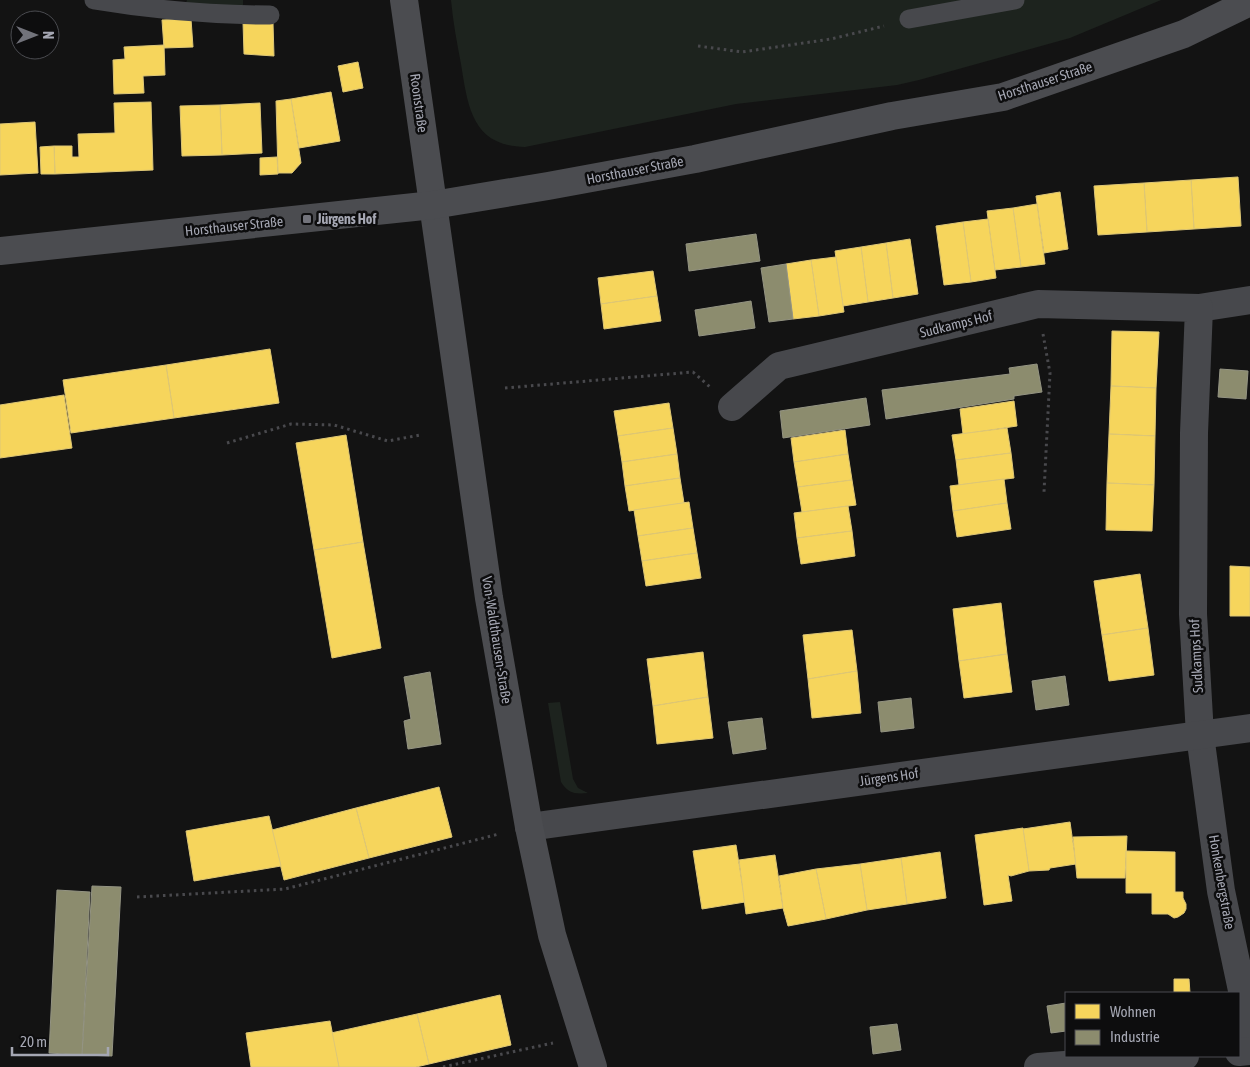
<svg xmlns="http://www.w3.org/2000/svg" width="1250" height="1067" font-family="'Asap Condensed',sans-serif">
<rect width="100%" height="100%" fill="#131313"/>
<g fill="#1d231e">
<polygon points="187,0 243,0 243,5 217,6 186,3"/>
<path d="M451 0H1161L1070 38 919 80 897 85 736 104 525 147C472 146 468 107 461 64 457 43 453 22 451 0Z"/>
<path d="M560 702 573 779 578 788 588 793C575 794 569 794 561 782L548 703Z"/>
</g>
<g fill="#f6d55c" stroke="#dec776">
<polygon points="191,19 193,47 164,48 162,20"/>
<polygon points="243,22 273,23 274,56 244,54"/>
<polygon points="164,45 165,75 143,76 144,93 114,94 113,60 125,59 124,47"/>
<polygon points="358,62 363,88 343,92 338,66"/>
<polygon points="331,92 340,141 299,148 291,99"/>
<polygon points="291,99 301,163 292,173 278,173 276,101"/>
<polygon points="151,102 153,170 55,174 54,146 72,146 72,157 79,157 78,134 115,133 114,103"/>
<polygon points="260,103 262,153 222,155 220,105"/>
<polygon points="220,105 222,155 182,156 180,106"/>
<polygon points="35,122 38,173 0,175 0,124"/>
<polygon points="54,146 55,174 41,174 40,147"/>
<polygon points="277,157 278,174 260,175 260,158"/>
<polygon points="1238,177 1241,226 1194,229 1191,180"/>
<polygon points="1191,180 1194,229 1147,232 1144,183"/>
<polygon points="1144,183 1147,232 1098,235 1094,186"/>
<polygon points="1060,192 1068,249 1044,253 1036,196"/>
<polygon points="1037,204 1045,264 1021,267 1013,208"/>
<polygon points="1013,208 1021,267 995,270 987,211"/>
<polygon points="988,219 996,278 971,282 963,222"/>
<polygon points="963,222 971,282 944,285 936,226"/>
<polygon points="910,239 918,294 893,298 886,243"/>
<polygon points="886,243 893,298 868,302 861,247"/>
<polygon points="861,247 868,302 843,306 835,251"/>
<polygon points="836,257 844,312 819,316 811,260"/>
<polygon points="811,260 819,316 793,319 786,264"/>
<polygon points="653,271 657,296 601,304 598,278"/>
<polygon points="657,296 661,321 604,329 601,304"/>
<polygon points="1112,331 1159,332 1156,388 1111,386"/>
<polygon points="270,349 279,403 174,418 166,365"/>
<polygon points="166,365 174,418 71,433 63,380"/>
<polygon points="1111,386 1156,388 1155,436 1109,434"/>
<polygon points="64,395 72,448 0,458 0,405"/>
<polygon points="1014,401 1017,426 963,434 960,409"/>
<polygon points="669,403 673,428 618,436 614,411"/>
<polygon points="673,428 677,454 622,462 618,436"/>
<polygon points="1007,428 1011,453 956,460 952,435"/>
<polygon points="845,430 848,454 794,462 791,438"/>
<polygon points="1109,434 1155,436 1154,485 1107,483"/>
<polygon points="346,435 363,542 314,550 296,443"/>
<polygon points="1011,453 1014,478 959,485 956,460"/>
<polygon points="677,454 680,478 625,486 622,462"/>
<polygon points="848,454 852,480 798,487 794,462"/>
<polygon points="680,478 684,503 629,511 625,486"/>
<polygon points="1004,479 1007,503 953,511 950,486"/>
<polygon points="852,480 856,505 802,512 798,487"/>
<polygon points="1107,483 1154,485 1152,531 1106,530"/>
<polygon points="689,502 693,528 638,536 634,510"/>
<polygon points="1007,503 1011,529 957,537 953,511"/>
<polygon points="848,506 852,531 797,538 794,513"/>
<polygon points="693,528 697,553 642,561 638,536"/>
<polygon points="852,531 855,556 801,564 797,538"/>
<polygon points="363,542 381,648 332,658 314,550"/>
<polygon points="697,553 701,578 646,586 642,561"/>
<polygon points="1230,566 1250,567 1250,616 1230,616"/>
<polygon points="1140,574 1148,628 1102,635 1094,581"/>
<polygon points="1001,603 1007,654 959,661 953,609"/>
<polygon points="1148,628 1154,675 1109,681 1102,635"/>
<polygon points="852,630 857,671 808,679 803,635"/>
<polygon points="703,652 708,697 653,706 647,659"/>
<polygon points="1007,654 1012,692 964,698 959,661"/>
<polygon points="857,671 861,713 812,718 808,679"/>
<polygon points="708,697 713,738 657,744 653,706"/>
<polygon points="439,787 452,837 369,858 356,808"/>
<polygon points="356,808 369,858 284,880 272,830"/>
<polygon points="269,816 281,866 194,881 186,831"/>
<polygon points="1070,822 1076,864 1050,868 1049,870 1029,871 1023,829"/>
<polygon points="1023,828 1029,871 1011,876 1008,875 1012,901 984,905 975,835"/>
<polygon points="1127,836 1125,878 1077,878 1073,837"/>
<polygon points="736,845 745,902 702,909 693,851"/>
<polygon points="1126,851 1175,852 1175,892 1183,892 1183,898 1186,904 1186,909 1184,913 1178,917 1174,918 1168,914 1152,914 1152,893 1126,893"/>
<polygon points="940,852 946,898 907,904 901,858"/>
<polygon points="775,855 783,908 746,914 739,860"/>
<polygon points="901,858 907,904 867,910 860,864"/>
<polygon points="860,864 867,910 826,919 816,869"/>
<polygon points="816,869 826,919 788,926 783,908 779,876"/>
<polygon points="1174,979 1189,979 1190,993 1174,993"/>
<polygon points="500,995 511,1045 429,1064 417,1014"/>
<polygon points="417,1014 429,1064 416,1067 339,1067 331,1033"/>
<polygon points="330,1021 339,1067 251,1067 246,1033"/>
</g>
<g fill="#8c8c6e" stroke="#949483">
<polygon points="756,234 760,261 689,271 686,244"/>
<polygon points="786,264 793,319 769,322 761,268"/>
<polygon points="751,301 755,328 699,336 695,310"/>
<polygon points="1037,364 1042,392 1014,396 1014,399 886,419 882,390 1010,374 1009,368"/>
<polygon points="1220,369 1248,371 1246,399 1218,397"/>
<polygon points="866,398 870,425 783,438 780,411"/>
<polygon points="430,672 441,744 408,749 404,721 411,719 404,677"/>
<polygon points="1065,676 1069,705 1036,710 1032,681"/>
<polygon points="911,698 914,728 881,732 878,702"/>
<polygon points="762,718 766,749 733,754 728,722"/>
<polygon points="92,886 121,887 112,1056 82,1055"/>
<polygon points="57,890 90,892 82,1055 49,1053"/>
<polygon points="1066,1003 1066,1031 1051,1033 1047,1006"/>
<polygon points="897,1024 901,1050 873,1054 870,1027"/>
</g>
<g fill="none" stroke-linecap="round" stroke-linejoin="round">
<g stroke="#49494d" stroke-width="3" stroke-dasharray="2.5 4" stroke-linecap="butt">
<polyline points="698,46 742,52 831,39 884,26"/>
<polyline points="1043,334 1050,373 1044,492"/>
<polyline points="505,388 693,372 710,387"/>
<polyline points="227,443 291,424 334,425 388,441 420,435"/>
<polyline points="137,897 285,889 499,834"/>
<polyline points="443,1067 553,1043"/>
</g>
<g stroke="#47484c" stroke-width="19">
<path d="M94 0C153 10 211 15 270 15"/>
<polyline points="909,19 1015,0"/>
</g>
<g stroke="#47484c" stroke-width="28">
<polyline points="1199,308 1250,300"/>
<polyline points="732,407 779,366 1038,304 1199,308 1194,433 1193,614 1200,735 1221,891 1250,1028"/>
<polyline points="529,827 1250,728"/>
<polyline points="1239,1052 1250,1051"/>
<polyline points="1038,1067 1185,1056"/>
</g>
<g stroke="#4b4c50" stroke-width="28">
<polyline points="404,0 489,598 529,827 552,935 593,1067"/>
<polyline points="0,251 433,205 548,186 695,159 892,116 1003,97 1184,34 1250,2"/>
</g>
</g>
<rect fill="#72737b" stroke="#0d0d0e" stroke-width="2" x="302" y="214" width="10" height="10" rx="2.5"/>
<g text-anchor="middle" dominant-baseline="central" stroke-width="5" stroke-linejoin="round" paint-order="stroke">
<g font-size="14" fill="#a5a7b3" stroke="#0d0d0e">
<text transform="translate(1045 81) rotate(-18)">Horsthauser Straße</text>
<text transform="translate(419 103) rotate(82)">Roonstraße</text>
<text transform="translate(635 170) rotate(-11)">Horsthauser Straße</text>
<text transform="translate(234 226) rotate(-6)">Horsthauser Straße</text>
<text transform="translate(956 324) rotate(-14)">Sudkamps Hof</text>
<text transform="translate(497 640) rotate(81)">Von-Waldthausen-Straße</text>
<text transform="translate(1196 656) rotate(-93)">Sudkamps Hof</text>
<text transform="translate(889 777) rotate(-8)">Jürgens Hof</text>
<text transform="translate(1222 882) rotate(80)">Honkenbergstraße</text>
</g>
<g font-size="14" font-weight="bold" fill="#a5a7b3" stroke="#0d0d0e" text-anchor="start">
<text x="317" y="219">Jürgens Hof</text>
</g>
</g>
<rect x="1065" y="992" width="175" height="65" fill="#0d0d0e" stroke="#4a4b50"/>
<rect x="1075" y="1004" width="25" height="15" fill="#f6d55c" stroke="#4a4b50"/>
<text x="1110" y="1017" font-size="15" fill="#a5a7b3">Wohnen</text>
<rect x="1075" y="1030" width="25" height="15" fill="#8c8c6e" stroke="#4a4b50"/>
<text x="1110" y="1042" font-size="15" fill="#a5a7b3">Industrie</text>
<g transform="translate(35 35) rotate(90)"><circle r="24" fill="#0d0d0e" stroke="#4a4b50"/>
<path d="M0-4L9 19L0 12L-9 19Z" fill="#72737b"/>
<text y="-8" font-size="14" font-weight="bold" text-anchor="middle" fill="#a5a7b3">N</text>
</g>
<path d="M12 1047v8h96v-8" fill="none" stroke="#a5a7b3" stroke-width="2.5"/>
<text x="20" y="1047" font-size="15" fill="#a5a7b3" stroke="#0d0d0e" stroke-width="4" paint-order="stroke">20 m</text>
</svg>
